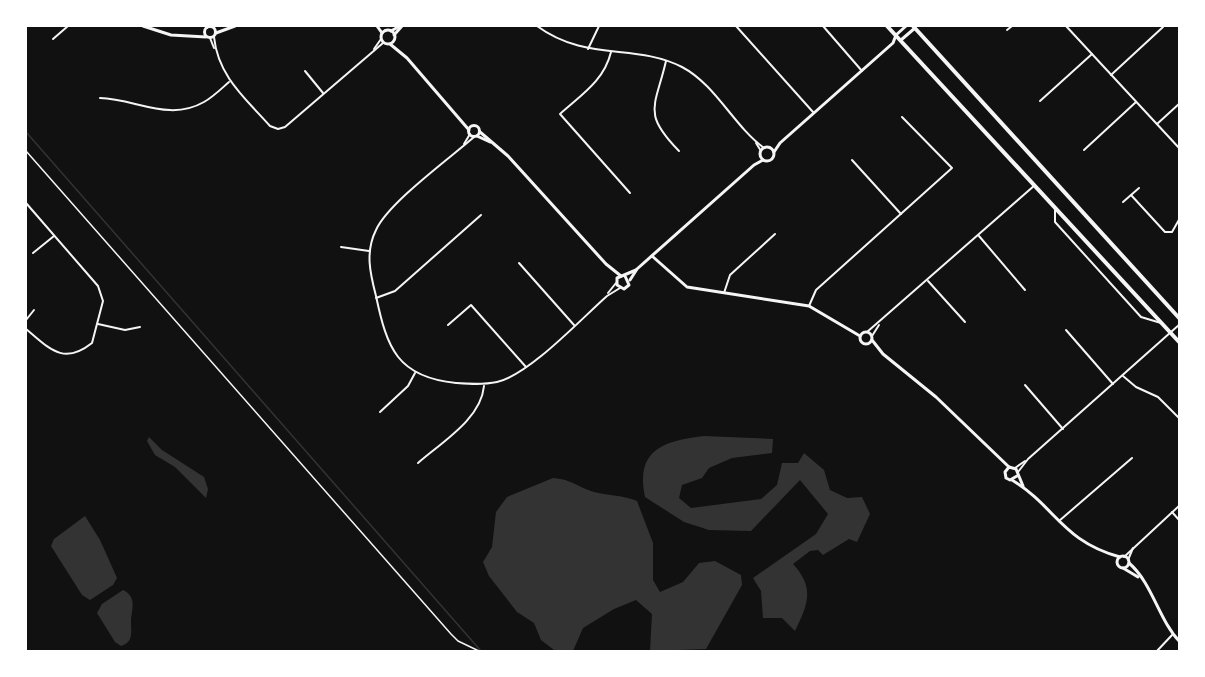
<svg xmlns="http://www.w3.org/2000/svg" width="1205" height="677" font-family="Manrope,sans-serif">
<rect width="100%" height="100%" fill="#111"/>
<g fill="#333">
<path d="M704 436 773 439 772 453 732 458 709 468 702 478 682 485 679 498 691 508 761 499 777 485 782 463H798L804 453 824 470 830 490 847 498 862 497 870 514 857 542 849 539 823 555 818 550 810 551 793 564C815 588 808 604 795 631L782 618H763L761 591 753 578 816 534 828 514 800 480 751 531 709 530 684 522 645 497C635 449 664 441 704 436Z"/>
<polygon points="149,437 162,450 204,477 208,489 206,498 175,467 155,455 147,441"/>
<path d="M553 478C574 480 577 487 594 492 609 496 623 495 637 501L653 543V580L660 592 683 582 699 563 715 561 741 575 742 585 706 649 650 651 652 614 636 600 614 609 583 628 573 651 554 650 541 640 534 623 517 612 489 576 483 562 492 547 496 512 507 497Z"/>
<polygon points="85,516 100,540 117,578 113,585 90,600 82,595 51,546 54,539"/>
<path d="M123 590C137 597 132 608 131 621 131 632 134 642 121 646L115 642 97 613 102 604Z"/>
</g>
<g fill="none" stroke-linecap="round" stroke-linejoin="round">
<polyline stroke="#333" stroke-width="1.5" points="26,132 481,651"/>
<polyline stroke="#f5f5f5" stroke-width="1.5" points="26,151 451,634 458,641 481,652"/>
<g stroke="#f5f5f5" stroke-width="2">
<polyline points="207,26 207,28"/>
<polyline points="210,26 211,27"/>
<path d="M537 26C586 62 635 43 682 67 716 85 733 125 764 148"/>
<polyline points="736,26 813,112"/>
<polyline points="823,26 862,71"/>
<polyline points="1066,26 1180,149"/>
<polyline points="1007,30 1012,26"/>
<path d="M214 37C218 76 245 98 270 126L278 129 285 127 383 43"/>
<polyline points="210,38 214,48"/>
<polyline points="53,39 68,26"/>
<polyline points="374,49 381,39"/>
<polyline points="588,49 599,26"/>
<path d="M611 52C604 81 581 95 560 114L630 193"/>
<path d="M666 61C655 108 642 113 679 151"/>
<polyline points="305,71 323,93"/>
<polyline points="1111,75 1163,27"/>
<path d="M100 98C136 99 169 122 204 102 213 97 221 89 229 82"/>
<polyline points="1040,101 1092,54"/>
<polyline points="1157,124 1180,103"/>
<path d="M474 137C450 158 388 203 376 230 365 252 370 273 376 296 387 348 397 377 456 383 470 384 483 385 497 382 529 375 581 319 607 296L620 288"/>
<polyline points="756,143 761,151"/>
<polyline points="464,144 470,134"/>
<polyline points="1084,150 1136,102"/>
<polyline points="852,160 901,214"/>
<polyline points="1131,195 1165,232 1172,232 1180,218"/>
<polyline points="1123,202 1139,188"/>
<path d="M26 203 98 286 103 301 92 343C63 366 49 348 26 329"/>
<polyline points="1055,209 1055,222 1141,317 1161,323"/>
<polyline points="979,236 1025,290"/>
<polyline points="341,247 369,251"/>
<polyline points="33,253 54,236"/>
<polyline points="519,263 574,325"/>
<polyline points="928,281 965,322"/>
<polyline points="608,293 616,283"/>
<polyline points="724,293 730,275 775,234"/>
<polyline points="376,298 395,291 481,215"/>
<polyline points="809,306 816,290 952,168 902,117"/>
<polyline points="26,320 34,310"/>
<polyline points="98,324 125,330 140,327"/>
<polyline points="448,325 471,305 526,367"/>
<polyline points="1066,330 1113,384"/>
<polyline points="867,332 1035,185"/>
<polyline points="872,336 879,325"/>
<polyline points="1123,376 1136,387 1158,397 1180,419"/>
<polyline points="1025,385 1063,429"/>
<polyline points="380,412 408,386 415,373"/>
<path d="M418 463C442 442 481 419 484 386"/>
<polyline points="1015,468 1025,461"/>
<polyline points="1018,472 1028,459 1180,324"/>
<polyline points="1172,512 1180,521"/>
<polyline points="1059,521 1132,458"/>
<polyline points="1124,557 1180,505"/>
<polyline points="1128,560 1133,548"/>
<polyline points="1156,652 1173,634"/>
</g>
<g stroke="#f5f5f5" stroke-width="3">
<polyline points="143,26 171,35 206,37"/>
<polyline points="377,26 382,33"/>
<circle cx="210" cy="32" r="5.5"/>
<circle cx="388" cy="37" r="7"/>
<polyline points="391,31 400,26"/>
<polyline points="216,33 235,26"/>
<polyline points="394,35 402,26"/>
<polyline points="901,40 915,28"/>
<polyline points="390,44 407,58 469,130"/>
<circle cx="474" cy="131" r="5.5"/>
<polyline points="480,132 508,156 606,264 621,276"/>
<polyline points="477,136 490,142"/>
<circle cx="767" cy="154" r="7"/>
<polyline points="774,152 780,143 893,43 896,35 906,26"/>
<polyline points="652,256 687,287 809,306 860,336"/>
<polyline points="625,276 629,285 624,289 617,285 617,278 636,270"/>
<polyline points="630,280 637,269 754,165 763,160"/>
<circle cx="866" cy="338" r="6"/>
<polyline points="872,340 883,354 936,397 1009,467"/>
<polyline points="1017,476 1010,480 1006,478 1005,472 1009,467 1016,469 1023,486"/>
<path d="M1012 480C1056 507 1062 541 1120 557"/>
<circle cx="1123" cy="562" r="6"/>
<path d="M1129 563C1153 584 1158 619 1180 642"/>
<polyline points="1123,568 1138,577"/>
</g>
<g stroke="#f5f5f5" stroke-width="4">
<polyline points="887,26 1180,343"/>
<polyline points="913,26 1180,319"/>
</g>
</g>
<rect width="1205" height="677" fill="none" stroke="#ffffff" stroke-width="54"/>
</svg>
